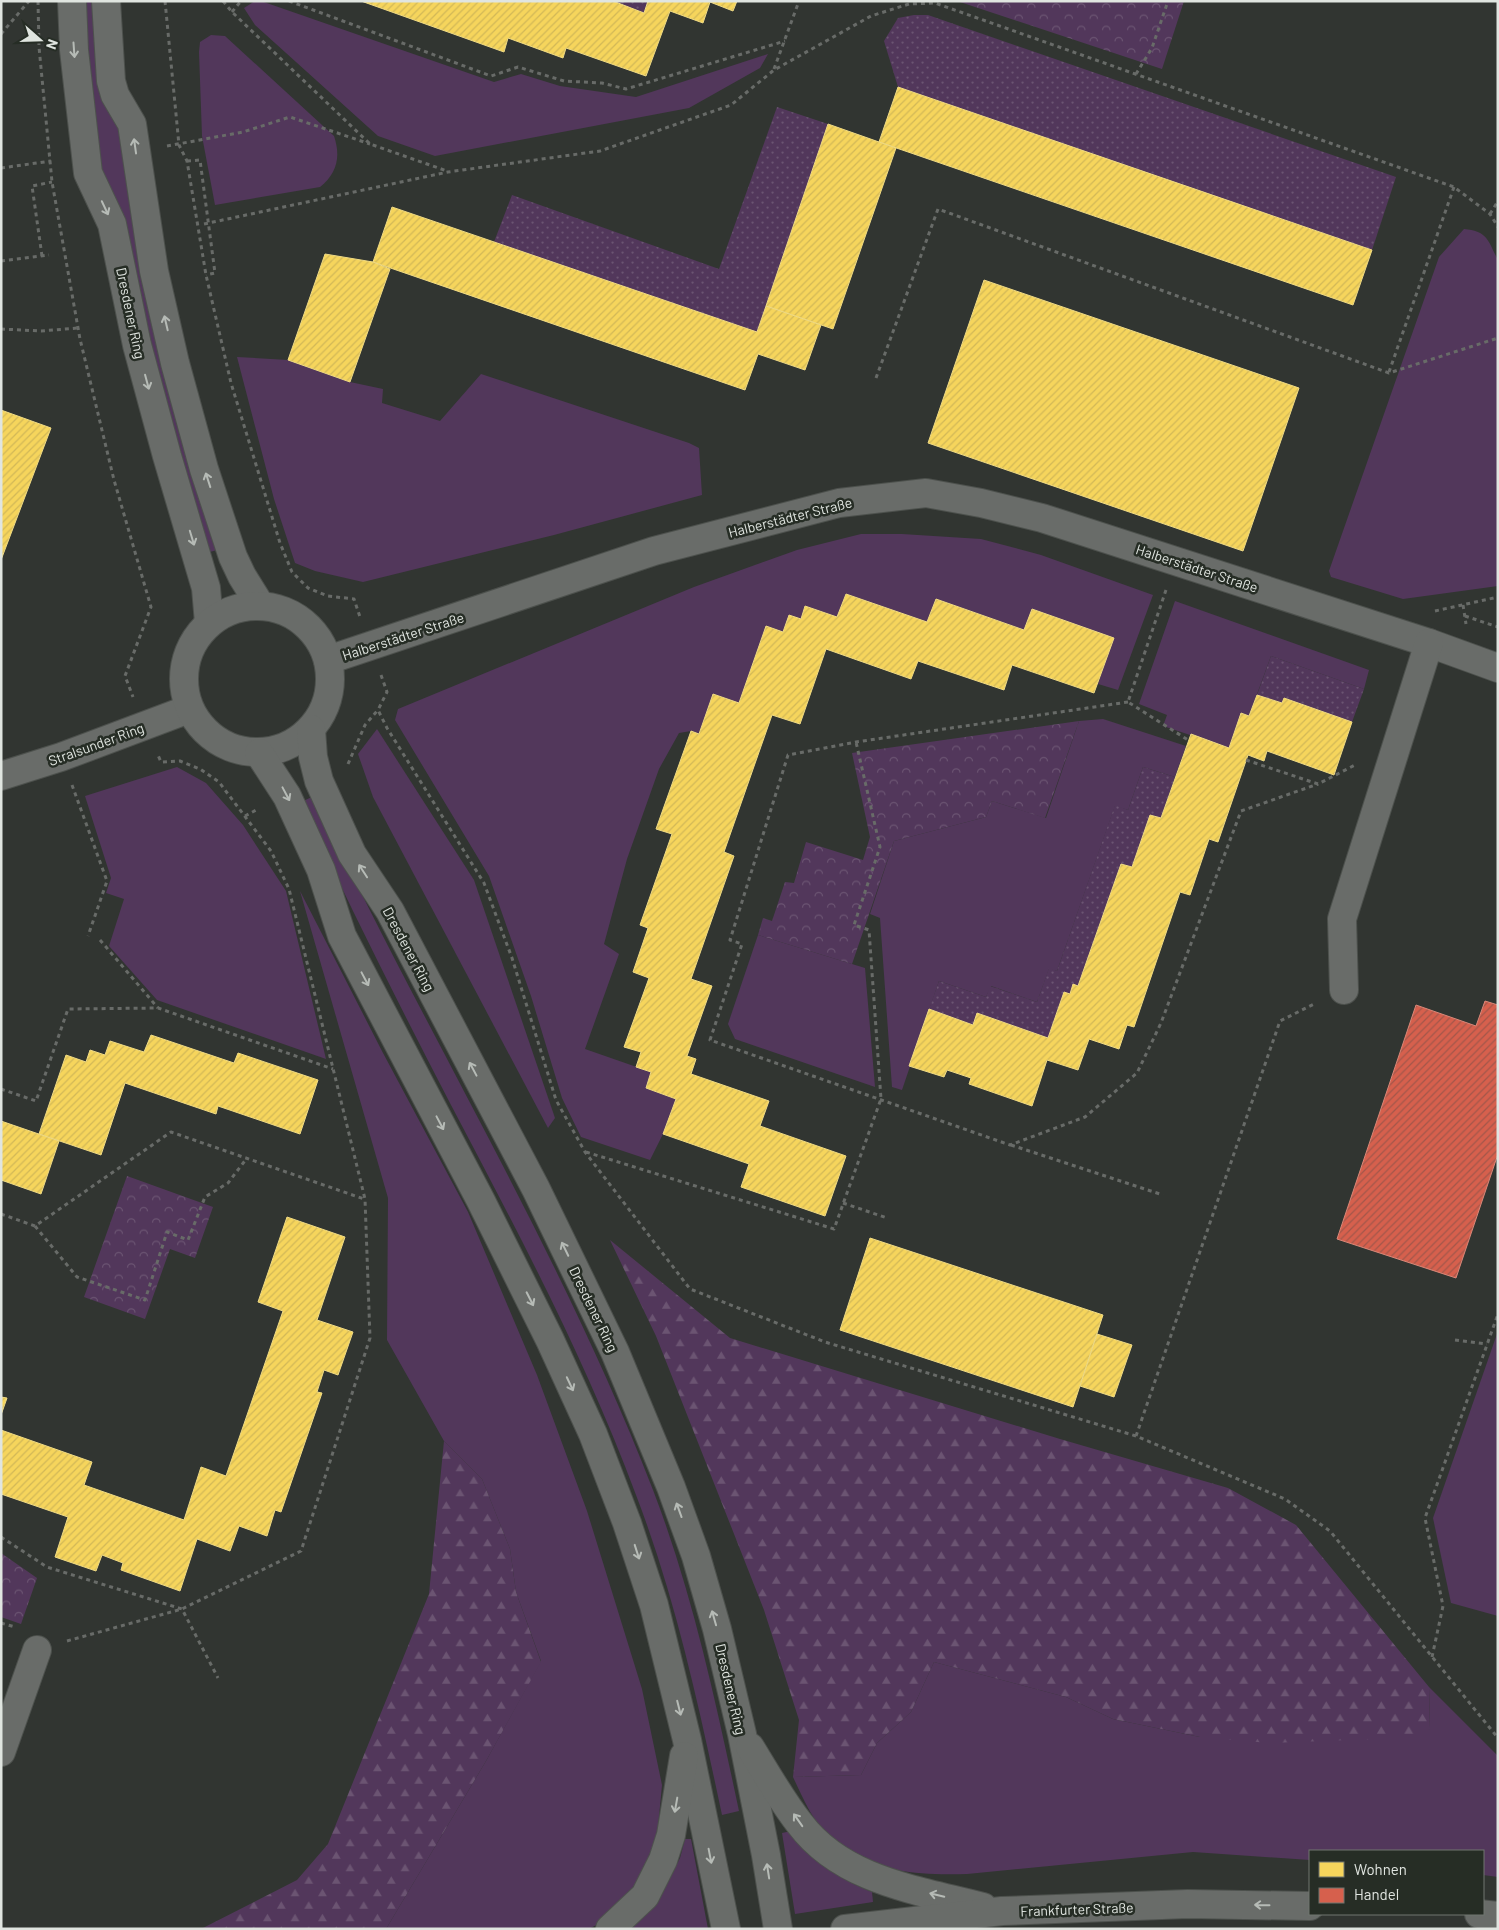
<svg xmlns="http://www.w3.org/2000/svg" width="1499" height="1930" font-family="Barlow,sans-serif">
<defs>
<pattern id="forest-firs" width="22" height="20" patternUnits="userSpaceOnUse" patternTransform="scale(1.25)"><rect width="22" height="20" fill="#52375b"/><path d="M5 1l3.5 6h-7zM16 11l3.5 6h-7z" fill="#6b5472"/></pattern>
<pattern id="park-crowns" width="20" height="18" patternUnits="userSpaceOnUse" patternTransform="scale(1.25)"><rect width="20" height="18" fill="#52375b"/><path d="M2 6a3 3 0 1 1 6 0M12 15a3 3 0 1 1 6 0" fill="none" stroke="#6b5472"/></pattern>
<pattern id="garden-dots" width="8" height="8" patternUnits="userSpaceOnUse" patternTransform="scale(1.25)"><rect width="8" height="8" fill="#52375b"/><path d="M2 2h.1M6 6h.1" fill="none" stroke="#6b5472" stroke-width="1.8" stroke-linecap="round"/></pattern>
<pattern id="homes-hatch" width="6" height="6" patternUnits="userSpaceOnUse" patternTransform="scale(1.25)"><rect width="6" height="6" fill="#f6d55c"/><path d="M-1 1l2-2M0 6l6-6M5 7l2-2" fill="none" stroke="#d2b857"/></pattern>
<pattern id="shops-hatch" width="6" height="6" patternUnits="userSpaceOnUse" patternTransform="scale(1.25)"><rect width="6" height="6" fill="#d6604d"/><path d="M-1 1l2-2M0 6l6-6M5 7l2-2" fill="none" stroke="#a3574a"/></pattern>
</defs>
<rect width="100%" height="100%" fill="#313531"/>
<g fill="#52375b">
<polygon points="81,1 98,1 120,119 221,549 206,553 97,172"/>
<polygon points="255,1 261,1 494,82 521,74 560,86 636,97 768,54 760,68 689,108 435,156 378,136 255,25 244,8"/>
<path d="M211 35 225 36 334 136C341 157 337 173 320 187L215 205 202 136 199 52 200 42Z"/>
<path d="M1464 229C1488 231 1488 241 1498 260V586L1403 599 1331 577 1329 571 1439 257Z"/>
<polygon points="237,357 288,360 350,382 383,389 382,403 440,421 481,374 689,443 699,448 702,495 554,535 363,582 315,571 295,563 274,499"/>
<polygon points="861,534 902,534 981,539 1041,555 1153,595 1118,690 1098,684 1113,638 1032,609 1024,630 936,599 927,622 846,594 837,617 805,606 801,619 783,632 766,626 739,703 713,694 699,734 691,731 679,733 659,769 627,859 604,944 619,954 585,1049 651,1072 646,1088 676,1099 663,1134 650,1160 581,1137 562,1098 531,996 489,876 395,720 398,709 694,587 797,550"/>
<polygon points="1175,601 1369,670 1364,689 1271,656 1249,716 1241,713 1229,748 1163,726 1167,715 1139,704"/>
<polygon points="1103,719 1186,746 1175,777 1143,767 1128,810 1115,806 1057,971 1049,969 1037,1002 991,986 986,997 939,981 902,1090 892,1087 880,918 870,914 894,841 986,817 992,801 1046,818 1079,721"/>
<polygon points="377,729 474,880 555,1118 548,1128 373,797 358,754"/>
<polygon points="177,767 206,783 243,825 286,891 326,1059 157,1000 109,946 124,899 106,893 111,878 85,796"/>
<path d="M314 796C423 1029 560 1249 653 1490 693 1594 716 1703 739 1811L722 1815C699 1707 676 1599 636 1495 586 1360 518 1232 451 1105 399 1005 349 905 301 802Z"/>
<polygon points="300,891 383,1053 468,1212 537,1375 587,1511 642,1689 662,1785 656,1848 636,1890 609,1918 589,1929 386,1929 486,1761 541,1661 516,1592 510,1549 482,1479 444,1441 387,1340 388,1198"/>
<polygon points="758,935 865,968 875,1087 735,1039 728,1024"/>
<polygon points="1498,1331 1498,1616 1451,1603 1433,1518"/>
<path d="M934 1662 1066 1697 1113 1719 1200 1737 1430 1729 1429 1687 1498 1756V1877L1483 1875V1851H1310V1860L1193 1852 967 1874C923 1875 885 1874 846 1849 841 1846 835 1842 830 1838 813 1822 803 1798 793 1777L861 1775 877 1743 911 1712Z"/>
<path d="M791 1831C813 1860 838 1879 872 1892L873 1902 795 1914 782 1833Z"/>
<polygon points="685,1839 691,1839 708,1929 629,1929 657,1903 680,1858"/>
</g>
<g fill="url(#forest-firs)">
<polygon points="610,1240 730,1338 1060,1439 1228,1488 1296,1525 1429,1687 1430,1729 1404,1738 1269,1743 1200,1737 1113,1719 1066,1697 934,1662 911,1712 877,1743 861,1775 793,1777 799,1720 764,1610 656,1336"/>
<polygon points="444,1441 482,1479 510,1549 516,1592 541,1662 486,1761 386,1929 201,1929 297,1880 328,1844 429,1594"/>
</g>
<g fill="url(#park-crowns)">
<polygon points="957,1 1184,1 1162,69"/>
<polygon points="1079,721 1045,818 992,801 986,817 894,841 852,964 758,935 763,918 772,921 785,882 794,883 806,842 863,860 870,837 852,753"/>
<polygon points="127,1176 213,1207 195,1258 170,1249 145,1319 84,1297"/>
<polygon points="1,1553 37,1578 21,1624 1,1617"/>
</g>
<g fill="url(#garden-dots)">
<polygon points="613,1 648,1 644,13"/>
<polygon points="914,15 928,15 1396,177 1372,250 898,87 884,41 898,18"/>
<polygon points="777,107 828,124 757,332 494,242 512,195 719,269"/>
<polygon points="1271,656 1364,689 1352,722 1284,698 1282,703 1257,695"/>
<polygon points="1143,767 1175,777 1161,818 1150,815 1132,867 1121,864 1078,986 1070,994 1064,992 1048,1038 977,1013 973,1025 929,1009 939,981 986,997 990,986 1037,1002 1049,968 1057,971 1115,805 1128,810"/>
</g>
<g fill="url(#homes-hatch)" stroke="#efda84">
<polygon points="361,1 613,1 644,13 648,1 737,1 733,11 710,2 703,23 670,11 646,76 566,48 563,58 508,38 504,52"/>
<polygon points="898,87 1372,250 1353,305 879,142"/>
<polygon points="828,124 896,148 833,329 766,306"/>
<polygon points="392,207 757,332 766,306 821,325 805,370 758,354 745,390 373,262"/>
<polygon points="325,254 373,262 390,269 350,382 288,360"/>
<polygon points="984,280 1299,388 1243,551 928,443"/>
<polygon points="1,410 51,428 1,560"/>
<polygon points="846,594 927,622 936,599 1024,630 1032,609 1114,638 1094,693 1012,665 1004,690 918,661 911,679 826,649 800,724 772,715 724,852 734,856 691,979 712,986 687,1056 696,1059 691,1074 769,1101 760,1126 846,1156 825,1216 741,1187 749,1164 663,1134 676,1099 646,1088 651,1072 636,1067 641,1052 624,1047 649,978 633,972 648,928 640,925 672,834 656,829 691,731 699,734 713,694 739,703 766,626 783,632 789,615 801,619 805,606 837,617"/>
<polygon points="1257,695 1282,703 1284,698 1352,722 1334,775 1267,751 1264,761 1248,755 1218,842 1209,839 1190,895 1180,892 1134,1027 1127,1025 1119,1049 1089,1039 1078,1070 1047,1060 1032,1106 969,1084 971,1078 947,1070 944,1077 909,1066 929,1009 973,1025 977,1013 1048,1038 1064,992 1070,994 1073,984 1078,986 1121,864 1132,867 1150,815 1161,818 1191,734 1229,748 1241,713 1249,716"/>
<polygon points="151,1035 234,1063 238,1053 318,1080 300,1134 218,1106 216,1114 125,1083 101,1155 39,1134 66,1055 86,1062 90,1050 105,1055 110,1041 144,1052"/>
<polygon points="1,1121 59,1141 41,1194 1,1180"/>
<polygon points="287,1217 345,1237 317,1320 353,1332 338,1375 324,1370 317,1392 322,1393 281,1512 275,1510 267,1536 239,1526 230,1551 197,1539 180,1591 121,1570 123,1563 102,1555 96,1571 55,1557 68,1517 1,1494 1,1430 92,1462 84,1485 184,1520 201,1467 226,1476 283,1311 258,1302"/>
<polygon points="870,1238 1103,1315 1073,1407 840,1330"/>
<polygon points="1097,1334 1132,1345 1114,1397 1080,1386"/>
<polygon points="1,1397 7,1398 1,1415"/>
</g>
<polygon fill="url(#shops-hatch)" stroke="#d98879" points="1485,1001 1498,1005 1498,1154 1456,1278 1337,1239 1416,1005 1476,1026"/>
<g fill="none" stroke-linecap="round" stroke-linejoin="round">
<g stroke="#4d514d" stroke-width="30">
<g id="street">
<polyline points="328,660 654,551 839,503 926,493 981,503 1042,518 1429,643 1498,668"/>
<polyline points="1,776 61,757 189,709"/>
<polyline points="1344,990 1342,919 1429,643"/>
<polyline points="1,1752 37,1650"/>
</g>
</g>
<g stroke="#4d514d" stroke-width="30">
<g id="secondary">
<polyline points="72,1 74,50 88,173 112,224 137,345 167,456 206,588 209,623"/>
<polyline points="106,1 111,81 115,95 132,124 154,271 175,363 204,469 233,557 242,576 260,605"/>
<circle cx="257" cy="679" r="73"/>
<polyline points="311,729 313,757 319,781 352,854 390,911 536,1189 615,1352 671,1487 696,1556 717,1629 742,1734 766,1855 778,1929"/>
<polyline points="259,753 287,796 321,870 342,936 481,1201 550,1340 593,1434 627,1523 654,1605 687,1740 726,1929"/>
<path d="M750 1747C766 1773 781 1800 800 1824 843 1881 918 1890 983 1907"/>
<polyline points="1479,1914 1498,1916"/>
<polyline points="610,1929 645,1896 663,1860 671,1835 684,1756"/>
<polyline points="845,1929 1002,1911 1188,1904 1310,1906"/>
</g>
</g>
<g stroke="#686b68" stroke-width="3" stroke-dasharray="4 4" stroke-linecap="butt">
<polyline points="38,1 39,47 52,182 80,339 114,480 151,607 125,676 133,697"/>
<polyline points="165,1 179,145 187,161 206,275 231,383 280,543 292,572 308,588 328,596 354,599 360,617"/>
<polyline points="223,1 232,12 370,144 447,171"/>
<polyline points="289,1 491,76 518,67 564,81 602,83 626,89 785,41"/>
<polyline points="232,12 241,1"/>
<polyline points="1,34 29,1"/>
<polyline points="774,69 799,1"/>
<polyline points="1136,74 1152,48 1168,1"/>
<polyline points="167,146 243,132 290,117 370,144"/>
<polyline points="187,161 200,160 215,273 206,275"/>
<polyline points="1,168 51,161"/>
<polyline points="1490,214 1498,201"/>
<polyline points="204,224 448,172 600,151 731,105 774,70 871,16 909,4 935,3 1454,187 1490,214 1498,227"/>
<polyline points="42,256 32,186 52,182"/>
<polyline points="1,261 49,255"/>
<polyline points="1,329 41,331 78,328"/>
<polyline points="1389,372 1454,187"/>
<polyline points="876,378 938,209 1389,373 1498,338"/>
<polyline points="1166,590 1128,702 1188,740"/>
<polyline points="1463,605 1466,624"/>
<polyline points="1435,611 1498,597"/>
<polyline points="1465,616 1498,627"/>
<polyline points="381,675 387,692 378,710 387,728 484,883 512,958 556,1100 585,1152 690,1289 825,1342 1136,1436 1285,1499 1330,1531 1498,1738"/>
<polyline points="1128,702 856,742 788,755 730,940 742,944 710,1040 1010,1145 1085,1117 1137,1073 1161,1023 1241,811 1318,784"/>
<polyline points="1246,760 1318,784 1357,764"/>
<polyline points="348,764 365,725 378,710"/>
<polyline points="72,785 107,881 88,936"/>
<polyline points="245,816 258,809"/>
<polyline points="100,940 158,1008"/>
<polyline points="1,1089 36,1101 68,1009 158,1008 333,1069"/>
<polyline points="1011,1145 1163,1195"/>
<polyline points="586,1152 834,1229 881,1099 869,930 854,925 880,847 856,742"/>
<polyline points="843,1203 887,1218"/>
<polyline points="1,1214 35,1226 171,1132 364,1199"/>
<polyline points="35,1226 77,1277 145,1300 167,1232 188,1240 205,1197 228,1183 247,1158"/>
<polyline points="1455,1340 1487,1344"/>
<polyline points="1136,1436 1280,1021 1316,1003"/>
<polyline points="1,1537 47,1567 182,1609 218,1678"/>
<polyline points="1,1623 15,1627"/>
<polyline points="67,1641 182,1609 301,1551 370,1338 365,1199 289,889 271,851 219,782 200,769 180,761 161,762 157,753"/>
<polyline points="1432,1657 1443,1606 1425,1518 1498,1314"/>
</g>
<use href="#street" stroke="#696c69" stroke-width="28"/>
<use href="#secondary" stroke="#696c69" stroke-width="28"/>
</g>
<defs><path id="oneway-shaft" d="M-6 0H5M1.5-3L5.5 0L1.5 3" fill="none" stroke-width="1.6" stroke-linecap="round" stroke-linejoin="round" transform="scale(1.25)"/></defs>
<g stroke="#b6bbb6">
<use href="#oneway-shaft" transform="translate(74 50) rotate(86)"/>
<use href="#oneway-shaft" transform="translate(135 146) rotate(-98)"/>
<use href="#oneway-shaft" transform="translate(105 208) rotate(65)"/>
<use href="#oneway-shaft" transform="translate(166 323) rotate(-103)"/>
<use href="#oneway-shaft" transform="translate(147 382) rotate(75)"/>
<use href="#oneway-shaft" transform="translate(208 480) rotate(-108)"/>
<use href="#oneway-shaft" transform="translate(192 538) rotate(73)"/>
<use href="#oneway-shaft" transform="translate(286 794) rotate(62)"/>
<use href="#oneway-shaft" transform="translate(363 871) rotate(-123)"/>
<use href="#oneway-shaft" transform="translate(365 979) rotate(62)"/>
<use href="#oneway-shaft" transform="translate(473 1069) rotate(-118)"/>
<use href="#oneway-shaft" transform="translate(440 1123) rotate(62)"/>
<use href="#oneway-shaft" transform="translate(565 1249) rotate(-116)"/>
<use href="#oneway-shaft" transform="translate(530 1299) rotate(63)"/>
<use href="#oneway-shaft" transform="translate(570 1384) rotate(65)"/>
<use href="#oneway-shaft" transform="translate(679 1510) rotate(-110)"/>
<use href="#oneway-shaft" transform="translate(637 1552) rotate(72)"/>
<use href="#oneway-shaft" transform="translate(714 1618) rotate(-106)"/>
<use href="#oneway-shaft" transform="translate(679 1708) rotate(76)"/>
<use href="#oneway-shaft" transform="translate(676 1805) rotate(100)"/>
<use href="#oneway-shaft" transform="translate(798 1820) rotate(-125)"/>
<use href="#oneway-shaft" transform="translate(710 1856) rotate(79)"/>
<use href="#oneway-shaft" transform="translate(768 1871) rotate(-99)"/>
<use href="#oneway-shaft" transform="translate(937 1895) rotate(-166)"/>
<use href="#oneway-shaft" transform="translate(1262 1905) rotate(-179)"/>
</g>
<g text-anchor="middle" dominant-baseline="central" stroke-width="5" stroke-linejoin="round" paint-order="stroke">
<g font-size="14" fill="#e0e5e0" stroke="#262d25">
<text transform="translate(131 313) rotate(78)">Dresdener Ring</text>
<text transform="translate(790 517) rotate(-14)">Halberstädter Straße</text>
<text transform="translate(1197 568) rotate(18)">Halberstädter Straße</text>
<text transform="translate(403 636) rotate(-18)">Halberstädter Straße</text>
<text transform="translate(96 744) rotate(-20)">Stralsunder Ring</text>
<text transform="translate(409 949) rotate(62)">Dresdener Ring</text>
<text transform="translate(594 1309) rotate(64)">Dresdener Ring</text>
<text transform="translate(731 1689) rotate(77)">Dresdener Ring</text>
<text transform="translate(1077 1909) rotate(-2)">Frankfurter Straße</text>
</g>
</g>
<rect width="1499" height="1930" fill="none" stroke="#e0e5e0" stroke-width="5"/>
<rect x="1309" y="1850" width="175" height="65" fill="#262d25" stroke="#707770"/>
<rect x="1319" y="1862" width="25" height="15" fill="#f6d55c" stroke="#707770"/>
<text x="1354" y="1875" font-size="15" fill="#e0e5e0">Wohnen</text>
<rect x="1319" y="1888" width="25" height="15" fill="#d6604d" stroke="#707770"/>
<text x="1354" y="1900" font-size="15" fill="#e0e5e0">Handel</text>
<g transform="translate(40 40) rotate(110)" stroke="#262d25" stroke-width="4" paint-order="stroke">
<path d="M0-4L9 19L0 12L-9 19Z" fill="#e0e5e0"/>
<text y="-8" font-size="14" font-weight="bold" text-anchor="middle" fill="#e0e5e0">N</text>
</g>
</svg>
